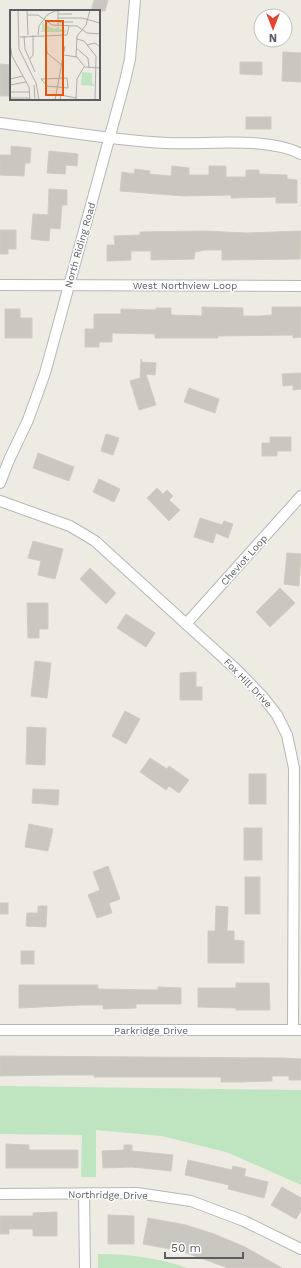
<svg xmlns="http://www.w3.org/2000/svg" width="301" height="1268" font-family="'Work Sans',sans-serif">
<rect width="100%" height="100%" fill="#edebe2"/>
<g fill="#bee4c0">
<polygon points="0,1086 301,1090 301,1185 229,1153 162,1136 96,1130 96,1177 81,1177 82,1135 0,1134"/>
<path d="M98 1254C129 1254 158 1258 187 1268H98Z"/>
</g>
<g fill="#cac7c1" stroke="#d1ccc0">
<polygon points="94,0 108,0 105,11 91,11"/>
<polygon points="283,52 301,53 301,82 282,81"/>
<polygon points="240,62 262,62 262,75 240,74"/>
<polygon points="0,64 11,65 11,96 0,96"/>
<rect x="246" y="117" width="25" height="12"/>
<polygon points="11,146 31,148 30,163 25,163 24,176 0,175 0,155 11,155"/>
<polygon points="49,151 78,154 77,166 66,165 65,174 47,173"/>
<polygon points="172,166 189,168 189,175 209,175 209,166 226,166 226,177 246,177 246,170 259,170 259,174 287,175 287,179 297,180 297,203 276,203 276,197 231,198 231,195 184,196 120,191 122,172 134,174 135,169 150,171 149,174 171,176"/>
<polygon points="49,189 67,190 67,205 62,205 60,229 50,228 49,241 31,239 33,214 48,215"/>
<polygon points="0,230 16,230 16,249 8,249 8,254 0,254"/>
<polygon points="205,231 246,233 301,231 300,259 222,260 222,250 205,250 195,252 194,259 151,260 151,251 131,251 131,260 107,261 107,245 115,245 114,236 140,235 140,232"/>
<polygon points="202,307 243,308 243,316 260,316 272,315 272,307 301,307 301,337 293,338 293,335 218,336 218,338 155,338 155,334 112,333 112,342 99,342 99,347 85,347 85,329 94,329 94,314 121,314 121,309 156,310 156,308 171,308 171,315 202,316"/>
<polygon points="5,309 20,309 20,318 32,318 32,338 5,338"/>
<polygon points="141,359 142,362 156,363 155,375 146,374 156,405 139,410 130,381 140,378"/>
<polygon points="301,373 301,389 293,390 293,385 283,386 282,374"/>
<polygon points="189,388 219,399 215,413 184,402"/>
<polygon points="106,434 119,438 113,455 101,451"/>
<polygon points="270,437 291,437 291,451 277,451 277,456 262,456 262,443 270,443"/>
<polygon points="38,453 74,467 69,481 33,468"/>
<polygon points="99,479 120,489 114,502 93,492"/>
<polygon points="157,488 163,494 167,490 173,496 169,500 180,510 169,521 147,498"/>
<polygon points="200,518 222,525 224,521 233,524 228,538 216,533 213,543 194,537"/>
<polygon points="33,541 63,549 55,579 38,575 41,561 28,558"/>
<polygon points="287,553 301,554 299,586 284,584"/>
<polygon points="90,568 116,593 106,604 80,579"/>
<polygon points="280,588 295,603 270,627 256,612"/>
<polygon points="27,603 48,603 48,629 39,629 39,638 28,638"/>
<polygon points="126,614 155,633 146,647 117,628"/>
<polygon points="35,661 51,663 47,698 31,696"/>
<polygon points="196,672 196,687 202,687 202,700 180,700 180,673"/>
<polygon points="125,711 140,719 126,744 112,736"/>
<polygon points="27,727 46,728 45,765 26,764"/>
<polygon points="150,758 167,769 169,766 189,780 179,793 169,786 166,790 140,772"/>
<rect x="249" y="774" width="17" height="30"/>
<polygon points="33,789 59,790 58,805 32,803"/>
<polygon points="29,824 53,829 48,851 25,847"/>
<rect x="244" y="828" width="18" height="32"/>
<polygon points="108,866 120,899 109,903 112,913 97,918 88,895 100,890 93,872"/>
<rect x="245" y="877" width="15" height="37"/>
<rect x="0" y="903" width="8" height="11"/>
<polygon points="38,906 47,906 46,927 26,926 27,913 38,913"/>
<polygon points="216,906 228,907 227,931 234,931 234,940 244,941 244,963 208,963 208,931 215,931"/>
<rect x="21" y="951" width="13" height="13"/>
<polygon points="236,983 269,983 270,1010 236,1010 236,1008 198,1007 198,988 236,988"/>
<polygon points="19,985 98,985 98,989 158,990 158,987 181,988 181,1004 136,1004 136,1008 103,1009 103,1005 82,1005 19,1008"/>
<polygon points="0,1056 284,1058 301,1059 301,1080 289,1080 289,1076 272,1076 272,1081 241,1082 221,1082 221,1077 94,1077 94,1075 52,1075 0,1076"/>
<polygon points="6,1144 29,1145 29,1150 78,1150 78,1168 6,1168"/>
<polygon points="124,1145 132,1145 132,1151 173,1155 171,1171 132,1167 103,1168 102,1151 124,1150"/>
<polygon points="188,1160 232,1170 233,1166 246,1169 244,1176 268,1182 264,1198 228,1189 229,1185 185,1175"/>
<polygon points="282,1187 301,1198 301,1211 296,1219 271,1205"/>
<polygon points="57,1212 57,1236 33,1236 33,1229 9,1229 9,1234 0,1234 0,1216 33,1216 33,1213"/>
<polygon points="108,1215 134,1216 134,1244 108,1244"/>
<polygon points="148,1218 186,1225 214,1234 245,1247 282,1268 228,1268 170,1247 170,1249 143,1244"/>
</g>
<g fill="none" stroke-linecap="round" stroke-linejoin="round">
<g stroke="#b4b7bc" stroke-width="12">
<g id="minor">
<path d="M0 123C55 130 111 140 166 143 206 145 266 136 301 154"/>
<polyline points="0,285 301,286"/>
<polyline points="0,483 9,460 28,420 45,373 125,81 130,59 135,0"/>
<polyline points="0,501 70,526 95,541 239,672 263,697 277,715 287,735 294,768 293,1029"/>
<polyline points="186,624 301,496"/>
<polyline points="0,1030 301,1030"/>
<polyline points="0,1194 137,1193 191,1201 244,1221 301,1249"/>
<polyline points="84,1194 85,1268"/>
</g>
</g>
<use href="#minor" stroke="#fff" stroke-width="10"/>
</g>
<g text-anchor="middle" dominant-baseline="central" stroke-width="3" stroke-linejoin="round" paint-order="stroke">
<g font-size="10" fill="#5a5d62" stroke="#fff">
<text transform="translate(80 245) rotate(-74)">North Riding Road</text>
<text x="185" y="285">West Northview Loop</text>
<text transform="translate(244 560) rotate(-48)">Cheviot Loop</text>
<text transform="translate(248 683) rotate(46)">Fox Hill Drive</text>
<text x="151" y="1030">Parkridge Drive</text>
<text transform="translate(108 1195) rotate(1)">Northridge Drive</text>
</g>
</g>
<g transform="translate(10 10)">
<rect width="90" height="90" fill="#edebe2"/>
<path d="M32 13 44 19 49 17V19L59 20H56L55 24 54 22H29L32 21ZM72 62 82 63V73L85 76 71 75Z" fill="#bee4c0"/>
<path fill="none" stroke="#aeaeab" stroke-width="1" d="M8 0 9 39 26 73 29 90M80 0 76 15 67 26 66 46 75 57 90 58M17 1 18 25M48 1V16M48 4H62M17 5H28L42 15 67 16 77 23 90 24M48 8H72L90 13M48 12H63M28 25 29 16 37 5 45 1 59 0M36 25 37 43 53 56M14 26 15 39 25 62M10 27 57 25 59 16M67 29 74 31 86 46 85 90M0 34 2 46 19 77 20 90M77 35 85 33 90 37M66 38 78 48 79 58M54 45 67 47M20 49 23 45V25M0 69 13 66M31 69 57 68 58 78 37 76ZM0 75 16 72M24 75 25 90M0 82H20M0 88H20M45 90 55 36M45 90H50L51 85 66 88M66 90 67 69 74 57"/>
<path fill="#e15910" fill-opacity="0.15" stroke="#e15910" stroke-width="2" d="M36 11H53V85H36Z"/>
<rect width="90" height="90" fill="none" stroke="#5a5d62" stroke-width="2"/>
</g>
<g transform="translate(273 28) rotate(180)"><circle r="19" fill="#ffffff" stroke="#bdbec0"/>
<path d="M0-3L7 15L0 10L-7 15Z" fill="#e44530"/>
<text y="-6" font-size="11" font-weight="bold" text-anchor="middle" fill="#5a5d62">N</text>
</g>
<path d="M165 1252v6h78v-6" fill="none" stroke="#5a5d62" stroke-width="2"/>
<text x="171" y="1252" font-size="12" fill="#5a5d62" stroke="#ffffff" stroke-width="3" paint-order="stroke">50 m</text>
</svg>
